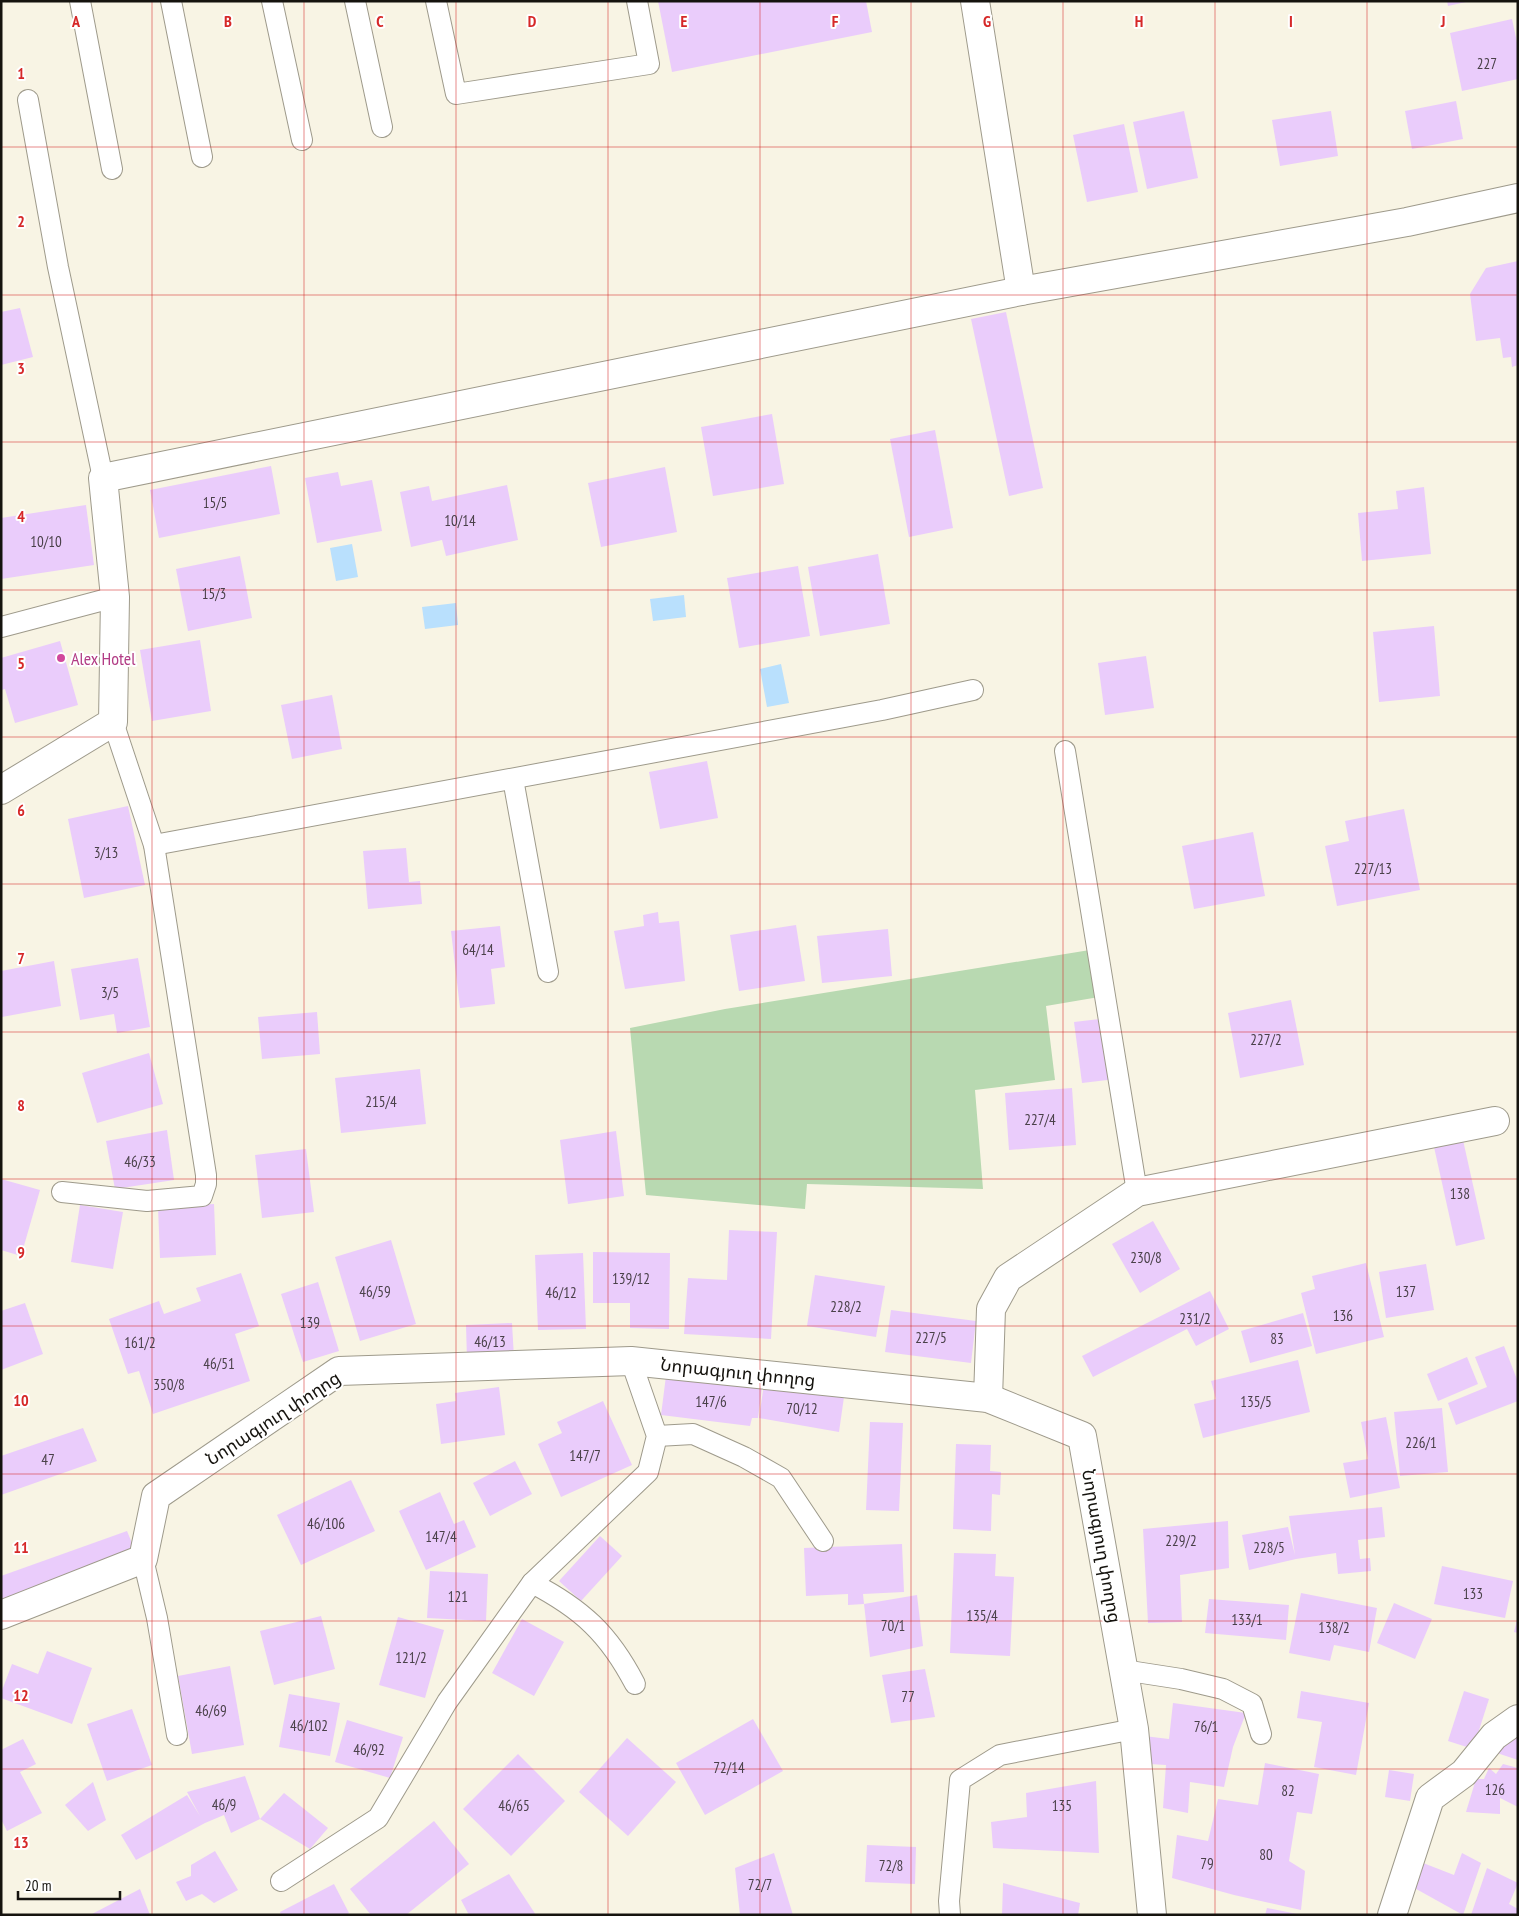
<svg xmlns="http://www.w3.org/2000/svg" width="1519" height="1916" font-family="'PT Sans Narrow','Noto Sans Armenian',sans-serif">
<rect width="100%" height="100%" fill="#f8f4e4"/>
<polygon fill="#b8d9b1" points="1096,949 1099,997 1046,1006 1055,1080 975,1090 983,1189 807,1184 805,1209 646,1195 630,1028 725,1009"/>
<g fill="#b9e0fd">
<polygon points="352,544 358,577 336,581 330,548"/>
<polygon points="684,595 686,617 653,621 650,599"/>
<polygon points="456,603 458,625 425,629 422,607"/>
<polygon points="781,664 789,703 767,707 760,669"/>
</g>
<g fill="#eaccfb">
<polygon points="658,1 866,1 872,32 672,72"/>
<polygon points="1447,1 1466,1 1466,2 1448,6"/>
<polygon points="1512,19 1518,47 1518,79 1462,91 1450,33"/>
<polygon points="1456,101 1463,139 1412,149 1405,111"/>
<polygon points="1184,111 1198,178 1147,189 1133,122"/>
<polygon points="1331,111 1338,156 1280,166 1272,120"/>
<polygon points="1124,124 1138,192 1087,202 1073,135"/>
<polygon points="1518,261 1518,365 1512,367 1511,357 1503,358 1500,338 1476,341 1470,294 1486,268"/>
<polygon points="20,308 33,357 1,365 1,312"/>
<polygon points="1006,312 1043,488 1009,496 971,319"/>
<polygon points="772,414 784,484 713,496 701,427"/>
<polygon points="935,430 953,528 909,537 890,439"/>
<polygon points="271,466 280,514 159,538 150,490"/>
<polygon points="665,467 677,532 601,547 588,483"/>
<polygon points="338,472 341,486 372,480 382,531 317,543 305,478"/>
<polygon points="507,485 518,540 446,556 442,540 411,547 400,492 429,486 432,501"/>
<polygon points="1424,487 1431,554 1362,561 1358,513 1398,509 1396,491"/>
<polygon points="86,505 94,565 1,579 1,518"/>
<polygon points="878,554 890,624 820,636 808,567"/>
<polygon points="240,556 252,618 188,631 176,569"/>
<polygon points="798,566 810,636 739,648 727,578"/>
<polygon points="1434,626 1440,696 1379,702 1373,632"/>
<polygon points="200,640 211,711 152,721 140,650"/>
<polygon points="60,641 78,705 15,723 5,689 1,690 1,658"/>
<polygon points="1146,656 1154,708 1105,715 1098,663"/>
<polygon points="332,695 342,749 292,759 281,705"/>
<polygon points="707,761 718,818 660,829 649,772"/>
<polygon points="128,806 145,885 84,898 68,819"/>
<polygon points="1404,809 1420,890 1337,906 1325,846 1349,841 1345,821"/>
<polygon points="1253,832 1265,896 1194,909 1182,846"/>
<polygon points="406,848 409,882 420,881 422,904 368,909 363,851"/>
<polygon points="658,912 659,923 679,921 685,981 625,989 614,931 644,926 643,915"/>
<polygon points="796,925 805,981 739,991 730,935"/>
<polygon points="500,926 505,967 491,969 495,1004 460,1008 451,931"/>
<polygon points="888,929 892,976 822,983 817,936"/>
<polygon points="138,958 150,1027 117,1033 114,1014 80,1020 71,969"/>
<polygon points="54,961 61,1006 2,1017 1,971"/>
<polygon points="1291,1000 1304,1065 1240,1078 1228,1013"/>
<polygon points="317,1012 320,1054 262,1059 258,1017"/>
<polygon points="1108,1018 1116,1079 1082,1083 1074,1022"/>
<polygon points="149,1053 163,1104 97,1123 82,1073"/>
<polygon points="420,1069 426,1124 341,1133 335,1078"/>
<polygon points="1072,1088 1076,1145 1009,1150 1005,1093"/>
<polygon points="167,1130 174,1180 115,1189 106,1141"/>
<polygon points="616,1131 624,1196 568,1204 560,1140"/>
<polygon points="1463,1140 1485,1239 1456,1246 1434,1147"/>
<polygon points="306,1149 314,1212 262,1218 255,1155"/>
<polygon points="1,1179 40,1190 21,1256 1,1250"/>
<polygon points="214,1204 216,1255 160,1258 158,1207"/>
<polygon points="80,1205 123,1212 113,1269 71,1262"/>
<polygon points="1153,1221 1180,1269 1140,1293 1112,1244"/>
<polygon points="729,1230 777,1232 771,1339 684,1334 688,1278 727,1280"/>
<polygon points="391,1240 416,1324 360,1341 335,1257"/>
<polygon points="593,1252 670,1253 669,1329 630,1328 630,1303 593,1303"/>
<polygon points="583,1253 586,1329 538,1330 535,1255"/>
<polygon points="1366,1263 1384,1337 1316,1354 1301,1293 1315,1289 1312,1276"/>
<polygon points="1426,1264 1434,1310 1386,1318 1379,1272"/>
<polygon points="241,1273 259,1326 235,1334 250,1381 153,1414 139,1371 128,1374 109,1319 159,1301 164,1314 201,1301 196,1288"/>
<polygon points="815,1275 885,1286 876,1337 807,1326"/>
<polygon points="318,1282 339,1351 303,1362 281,1294"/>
<polygon points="1210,1291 1229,1329 1196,1346 1187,1329 1093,1377 1082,1356"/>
<polygon points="25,1303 43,1354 1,1370 1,1311"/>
<polygon points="891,1310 976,1321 971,1363 885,1352"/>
<polygon points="1303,1313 1312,1346 1250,1363 1241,1331"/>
<polygon points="512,1323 514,1358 467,1360 466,1325"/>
<polygon points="1504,1346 1518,1382 1518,1401 1456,1425 1448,1403 1487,1387 1475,1357"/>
<polygon points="1467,1357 1478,1384 1438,1401 1427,1374"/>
<polygon points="1298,1360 1310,1412 1203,1438 1194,1404 1216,1399 1211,1381"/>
<polygon points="666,1376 762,1388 758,1418 752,1418 750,1426 661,1415"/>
<polygon points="764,1384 844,1397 839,1432 759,1418"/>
<polygon points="499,1387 505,1435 441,1444 436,1404 456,1401 455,1393"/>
<polygon points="603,1401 632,1465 561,1497 538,1444 562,1433 557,1422"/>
<polygon points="1442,1408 1448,1472 1400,1476 1394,1412"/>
<polygon points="1386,1417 1400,1488 1350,1498 1343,1463 1368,1459 1361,1422"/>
<polygon points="870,1422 903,1423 899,1511 866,1510"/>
<polygon points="83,1428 97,1461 1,1495 1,1456"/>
<polygon points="956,1444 991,1445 990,1471 1001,1472 1000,1495 992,1494 991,1531 953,1529"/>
<polygon points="515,1461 532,1494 490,1516 473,1483"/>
<polygon points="351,1480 375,1531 301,1565 277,1515"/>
<polygon points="440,1492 454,1524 464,1520 476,1547 426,1570 399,1511"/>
<polygon points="1382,1507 1385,1537 1358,1540 1360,1559 1370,1558 1371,1571 1338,1574 1336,1553 1296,1559 1249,1570 1242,1535 1288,1527 1295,1555 1289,1516"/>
<polygon points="1228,1521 1229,1568 1180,1575 1182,1622 1148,1623 1143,1529"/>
<polygon points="127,1531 136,1553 1,1602 1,1576"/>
<polygon points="600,1536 622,1556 581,1601 559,1581"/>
<polygon points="902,1544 904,1592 863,1594 864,1604 848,1605 848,1594 806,1596 804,1548"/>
<polygon points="954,1553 996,1554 995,1576 1014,1577 1010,1656 950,1653"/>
<polygon points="1442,1566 1513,1581 1505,1618 1434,1604"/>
<polygon points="430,1571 488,1574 486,1621 427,1618"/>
<polygon points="1301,1593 1377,1608 1369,1652 1334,1645 1330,1661 1289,1653"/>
<polygon points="917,1595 923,1646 870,1657 864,1604"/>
<polygon points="1209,1599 1289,1605 1286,1640 1205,1633"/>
<polygon points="1394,1603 1432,1619 1415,1659 1377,1643"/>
<polygon points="321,1616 335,1669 274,1685 260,1631"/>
<polygon points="398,1617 444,1630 425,1698 379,1685"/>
<polygon points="522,1619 564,1642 534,1696 492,1673"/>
<polygon points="1517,1620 1518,1620 1518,1633 1514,1632"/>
<polygon points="47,1651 92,1668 72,1724 1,1698 1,1693 12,1664 38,1674"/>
<polygon points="230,1666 244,1745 192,1754 178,1676"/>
<polygon points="925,1669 935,1717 891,1723 882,1675"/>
<polygon points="1301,1691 1369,1703 1356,1775 1314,1767 1322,1722 1297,1718"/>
<polygon points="1464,1691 1489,1699 1473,1749 1448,1741"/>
<polygon points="289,1694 340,1703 330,1756 279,1747"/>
<polygon points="1173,1703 1246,1713 1233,1747 1224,1787 1190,1782 1188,1813 1163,1808 1166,1765 1149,1764 1144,1736 1169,1739"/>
<polygon points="132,1709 152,1765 107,1781 87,1724"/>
<polygon points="753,1719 783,1771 705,1815 676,1763"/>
<polygon points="347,1720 403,1737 390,1778 335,1762"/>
<polygon points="1518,1722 1518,1760 1497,1753"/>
<polygon points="627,1738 676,1782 628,1836 579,1792"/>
<polygon points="23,1739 36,1764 20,1772 42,1813 7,1831 1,1819 1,1750"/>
<polygon points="518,1754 565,1801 511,1856 463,1809"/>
<polygon points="1265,1763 1319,1774 1312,1814 1297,1812 1289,1861 1305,1871 1301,1910 1234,1895 1172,1878 1177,1835 1208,1841 1218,1799 1258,1805"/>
<polygon points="1503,1764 1518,1768 1518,1807 1500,1798 1500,1814 1466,1812 1476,1779 1484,1779 1489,1768 1496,1774"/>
<polygon points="1389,1770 1414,1774 1410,1801 1385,1797"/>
<polygon points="245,1776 260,1819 231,1833 224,1815 205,1823 136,1860 121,1835 187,1795 200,1816 187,1792"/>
<polygon points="1096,1781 1099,1853 993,1848 991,1822 1027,1817 1026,1793"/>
<polygon points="93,1782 106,1820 88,1831 65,1805"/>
<polygon points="284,1793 328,1828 310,1849 260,1819"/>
<polygon points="434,1821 469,1864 406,1915 371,1915 350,1889"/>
<polygon points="867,1845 916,1847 915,1884 865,1882"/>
<polygon points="215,1851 238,1890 214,1903 202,1894 186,1901 176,1882 191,1876 191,1865"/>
<polygon points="774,1853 793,1915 740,1915 735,1868"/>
<polygon points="1462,1853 1481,1863 1463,1915 1409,1885 1418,1861 1454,1875"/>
<polygon points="1487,1868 1518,1883 1509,1904 1518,1909 1518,1915 1471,1915"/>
<polygon points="509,1874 536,1915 469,1915 461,1900"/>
<polygon points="1003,1883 1080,1903 1078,1915 1002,1915"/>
<polygon points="334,1884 349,1913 346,1915 281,1915 280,1912"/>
<polygon points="140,1889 150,1915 90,1915"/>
<polygon points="1267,1908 1297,1914 1297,1915 1265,1915"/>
</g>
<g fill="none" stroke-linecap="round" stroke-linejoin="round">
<g stroke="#9e9a8b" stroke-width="22">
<g id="lane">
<polyline points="80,1 112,169"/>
<polyline points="171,1 202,157"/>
<polyline points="272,1 302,140"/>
<polyline points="355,1 382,127"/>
<polyline points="436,1 456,94 649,64 637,1"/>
<polyline points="28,100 58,267 103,478"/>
<polyline points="1,627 115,597"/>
<polyline points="1065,751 1137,1192"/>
<polyline points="513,779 548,972"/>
<polyline points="154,845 882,710 973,690"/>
<polyline points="62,1192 147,1201 202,1196 206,1184 206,1175 154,845 113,722"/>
<polyline points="657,1436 693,1434 744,1457 781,1478 823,1541"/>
<polyline points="143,1559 157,1618 177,1735"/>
<path d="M532 1583C582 1609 609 1634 635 1684"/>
<polyline points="1123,1670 1181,1679 1223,1689 1252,1704 1261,1734"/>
<polyline points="281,1881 378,1818 447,1702 532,1583 648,1472 657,1436 631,1361"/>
<polyline points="950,1915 949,1901 960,1780 1000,1755 1134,1729"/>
</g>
</g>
<g stroke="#9e9a8b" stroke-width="30">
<g id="street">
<polyline points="975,1 1021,291"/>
<polyline points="1,790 113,722 115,597 103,478 1021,291 1407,222 1518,198"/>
<polyline points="988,1398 991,1309 1008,1278 1137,1192 1495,1121"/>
<polyline points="1,1615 143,1559 156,1496 339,1371 631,1361 988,1398 1082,1436 1134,1729 1152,1915"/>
<polyline points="1392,1915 1430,1798 1464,1773 1494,1736 1518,1719"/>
</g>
</g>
<use href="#lane" stroke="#fff" stroke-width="20"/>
<use href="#street" stroke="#fff" stroke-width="28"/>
</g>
<path fill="none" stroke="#d62828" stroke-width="1" stroke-opacity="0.55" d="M152 1V1915M304 1V1915M456 1V1915M608 1V1915M760 1V1915M911 1V1915M1063 1V1915M1215 1V1915M1367 1V1915M1 147H1518M1 295H1518M1 442H1518M1 590H1518M1 737H1518M1 884H1518M1 1032H1518M1 1179H1518M1 1326H1518M1 1474H1518M1 1621H1518M1 1769H1518"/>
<circle fill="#d1479c" stroke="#fff" stroke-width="2" cx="61" cy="658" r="5"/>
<g text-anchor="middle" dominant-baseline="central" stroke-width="4" stroke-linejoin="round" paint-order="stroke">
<g font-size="15" fill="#4a4149">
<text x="1487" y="63">227</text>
<text x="215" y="502">15/5</text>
<text x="460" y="520">10/14</text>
<text x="46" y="541">10/10</text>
<text x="214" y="593">15/3</text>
<text x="106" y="852">3/13</text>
<text x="1373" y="868">227/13</text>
<text x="478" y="949">64/14</text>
<text x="110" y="992">3/5</text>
<text x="1266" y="1039">227/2</text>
<text x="381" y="1101">215/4</text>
<text x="1040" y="1119">227/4</text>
<text x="140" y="1161">46/33</text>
<text x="1460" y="1193">138</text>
<text x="1146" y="1257">230/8</text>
<text x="631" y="1278">139/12</text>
<text x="375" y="1291">46/59</text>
<text x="1406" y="1291">137</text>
<text x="561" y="1292">46/12</text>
<text x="846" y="1306">228/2</text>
<text x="1343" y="1315">136</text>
<text x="1195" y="1318">231/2</text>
<text x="310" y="1322">139</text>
<text x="931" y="1337">227/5</text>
<text x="1277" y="1338">83</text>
<text x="490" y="1341">46/13</text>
<text x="140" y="1342">161/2</text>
<text x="219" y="1363">46/51</text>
<text x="169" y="1384">350/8</text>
<text x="711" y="1401">147/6</text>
<text x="1256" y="1401">135/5</text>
<text x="802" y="1408">70/12</text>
<text x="1421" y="1442">226/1</text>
<text x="585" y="1455">147/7</text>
<text x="48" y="1459">47</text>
<text x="326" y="1523">46/106</text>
<text x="441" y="1536">147/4</text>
<text x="1181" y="1540">229/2</text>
<text x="1269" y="1547">228/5</text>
<text x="1473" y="1593">133</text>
<text x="458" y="1596">121</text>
<text x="982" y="1615">135/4</text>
<text x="1247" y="1619">133/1</text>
<text x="893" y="1625">70/1</text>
<text x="1334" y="1627">138/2</text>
<text x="411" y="1657">121/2</text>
<text x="908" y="1696">77</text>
<text x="211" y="1710">46/69</text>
<text x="309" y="1725">46/102</text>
<text x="1206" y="1726">76/1</text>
<text x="369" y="1749">46/92</text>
<text x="729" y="1767">72/14</text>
<text x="1495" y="1789">126</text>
<text x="1288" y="1790">82</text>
<text x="224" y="1804">46/9</text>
<text x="514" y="1805">46/65</text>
<text x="1062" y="1805">135</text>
<text x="1266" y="1854">80</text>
<text x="1207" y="1863">79</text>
<text x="891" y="1865">72/8</text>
<text x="760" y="1884">72/7</text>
</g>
<g font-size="18" fill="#b23c85" stroke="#fff" text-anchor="start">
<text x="71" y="658">Alex Hotel</text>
</g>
<g font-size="18" fill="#15130e" stroke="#fff">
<text transform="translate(738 1372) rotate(6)">Նորագյուղ փողոց</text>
<text transform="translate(273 1418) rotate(-33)">Նորագյուղ փողոց</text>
<text transform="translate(1102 1546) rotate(80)">Նորագյուղ փողոց</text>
</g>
</g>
<g font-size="16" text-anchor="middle" font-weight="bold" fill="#d62828" stroke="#fff" stroke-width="4" stroke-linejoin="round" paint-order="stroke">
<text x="76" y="27">A</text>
<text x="228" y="27">B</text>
<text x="380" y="27">C</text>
<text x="532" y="27">D</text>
<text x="684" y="27">E</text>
<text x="835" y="27">F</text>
<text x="987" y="27">G</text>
<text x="1139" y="27">H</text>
<text x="1291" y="27">I</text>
<text x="1443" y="27">J</text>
<text x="21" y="79">1</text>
<text x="21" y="227">2</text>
<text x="21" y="374">3</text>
<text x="21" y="522">4</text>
<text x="21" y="669">5</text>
<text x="21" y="816">6</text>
<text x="21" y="964">7</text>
<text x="21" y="1111">8</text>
<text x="21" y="1258">9</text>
<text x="21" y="1406">10</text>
<text x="21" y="1553">11</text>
<text x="21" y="1701">12</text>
<text x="21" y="1848">13</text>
</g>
<rect width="1519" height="1916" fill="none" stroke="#15130e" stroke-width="5"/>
<path d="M18 1891v8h102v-8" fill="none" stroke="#15130e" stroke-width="2.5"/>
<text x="25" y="1891" font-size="15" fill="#15130e" stroke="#ffffff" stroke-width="4" paint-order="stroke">20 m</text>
</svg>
